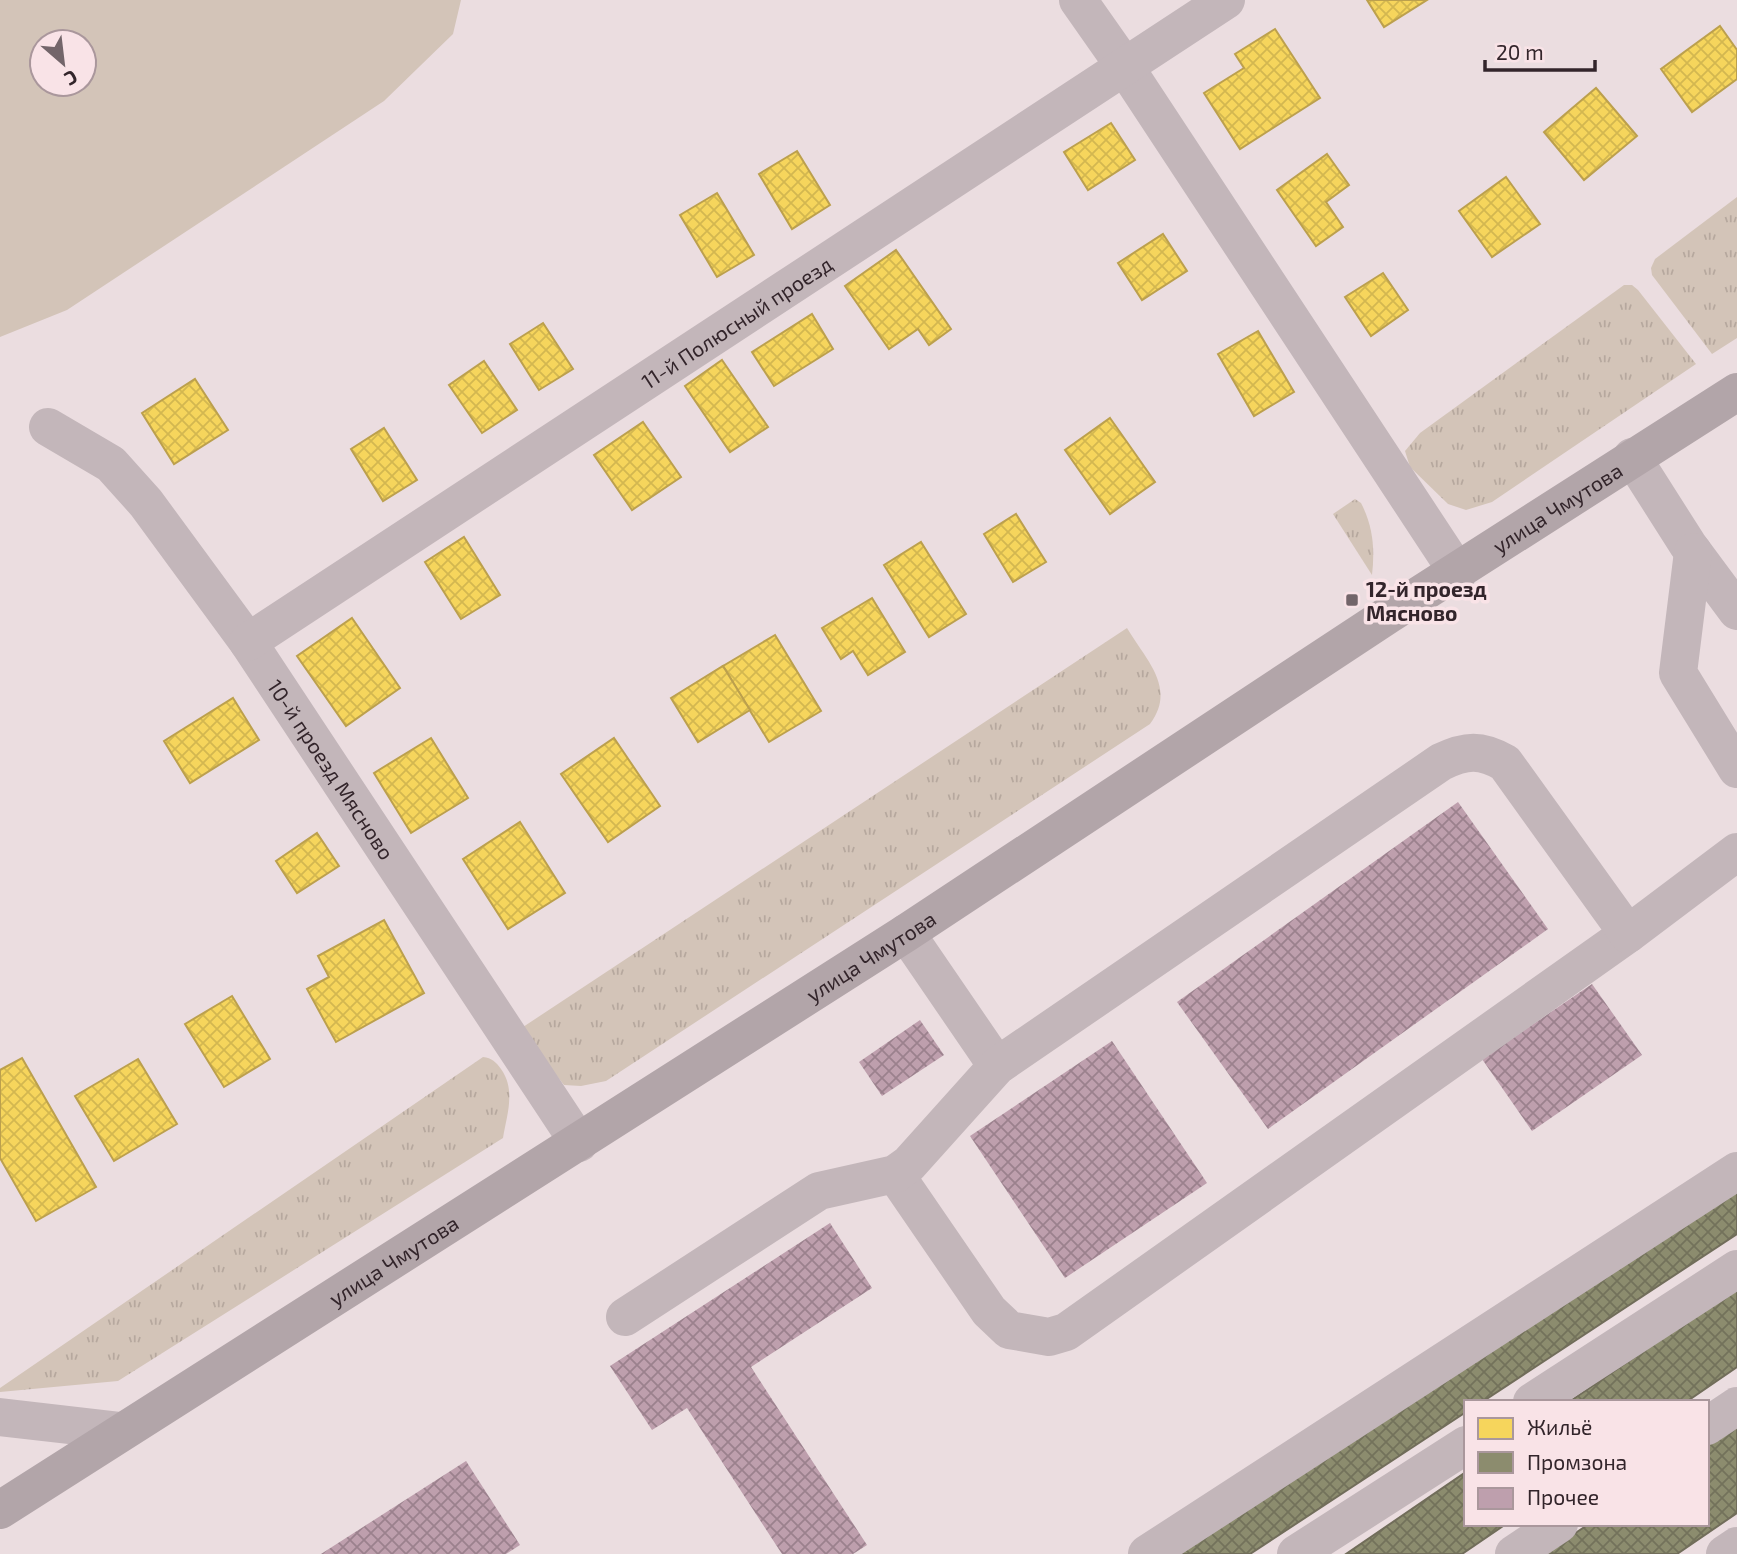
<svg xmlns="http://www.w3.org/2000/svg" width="1737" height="1554" font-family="'Exo 2',sans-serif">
<defs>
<pattern id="grass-tufts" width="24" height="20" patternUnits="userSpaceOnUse" patternTransform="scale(1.75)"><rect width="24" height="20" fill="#d3c4b8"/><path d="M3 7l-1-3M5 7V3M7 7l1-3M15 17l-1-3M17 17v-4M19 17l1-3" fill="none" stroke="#b6a89e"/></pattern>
<pattern id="homes-cross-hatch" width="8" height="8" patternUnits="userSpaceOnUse" patternTransform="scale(1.75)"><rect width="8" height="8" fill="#f6d55c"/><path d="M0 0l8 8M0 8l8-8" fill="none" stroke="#d3b750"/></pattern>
<pattern id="industry-cross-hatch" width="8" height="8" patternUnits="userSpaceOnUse" patternTransform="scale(1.75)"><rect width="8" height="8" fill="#8c8c6e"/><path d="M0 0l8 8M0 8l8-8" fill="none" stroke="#73725b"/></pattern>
<pattern id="building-cross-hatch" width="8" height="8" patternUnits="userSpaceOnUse" patternTransform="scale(1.75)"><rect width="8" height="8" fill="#be9fad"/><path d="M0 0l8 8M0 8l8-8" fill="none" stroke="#9b818d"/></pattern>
</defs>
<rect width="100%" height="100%" fill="#ebdde0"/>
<g fill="url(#grass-tufts)">
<polygon points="1737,197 1737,338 1712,354 1652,275 1651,268 1655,259"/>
<polygon points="1624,285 1632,285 1638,290 1696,364 1492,502 1466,510 1448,504 1410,467 1405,451 1420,433"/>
<path d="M1355 499 1361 503C1373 526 1375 549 1372 575L1333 514Z"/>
<path d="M1127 628C1146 660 1177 688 1150 724L606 1081 581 1086 564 1085 520 1029Z"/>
<path d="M483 1057C492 1058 496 1062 501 1069 516 1090 507 1114 503 1138L118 1381 0 1392V1388Z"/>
</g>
<path fill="#d3c4b8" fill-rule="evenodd" d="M0 0H461L453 34 384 101 67 310 0 337ZM42 42H84V84H42Z"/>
<g fill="url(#homes-cross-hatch)" stroke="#bca04d" stroke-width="2">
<polygon points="1367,0 1427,0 1384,27"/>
<polygon points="1720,26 1737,50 1737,79 1692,112 1661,69"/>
<polygon points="1275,29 1320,98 1240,149 1204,93 1244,68 1235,54"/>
<polygon points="1596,88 1637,136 1584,180 1544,132"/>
<polygon points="1111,123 1135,160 1088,190 1064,152"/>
<polygon points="797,151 830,205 792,229 759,174"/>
<polygon points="1327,154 1349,185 1326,202 1343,227 1316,246 1277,190"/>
<polygon points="1506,177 1540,224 1492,257 1459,211"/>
<polygon points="717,193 754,255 717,277 680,215"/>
<polygon points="1163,234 1187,271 1142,300 1118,263"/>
<polygon points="896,250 951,329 929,345 918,329 889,349 845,286"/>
<polygon points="1383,273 1408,310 1371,336 1345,297"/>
<polygon points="812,314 833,349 774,386 752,352"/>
<polygon points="543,323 573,369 539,390 510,344"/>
<polygon points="1258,331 1294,392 1254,416 1218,354"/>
<polygon points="722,360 768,427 730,452 685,386"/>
<polygon points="484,361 517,410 482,433 449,385"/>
<polygon points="195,379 228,430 174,464 142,413"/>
<polygon points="1110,418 1155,482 1110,514 1065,450"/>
<polygon points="643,422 681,477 632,510 594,455"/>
<polygon points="384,428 417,480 383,501 351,449"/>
<polygon points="1016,514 1046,562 1013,582 984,534"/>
<polygon points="464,537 500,595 461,619 425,562"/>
<polygon points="921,542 966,614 929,637 884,565"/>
<polygon points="872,598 905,652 868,675 853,651 841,659 822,628"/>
<polygon points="352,618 400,688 346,726 297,656"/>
<polygon points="775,635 821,711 769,742 723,666"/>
<polygon points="723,666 750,710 698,742 671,698"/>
<polygon points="233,698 259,740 190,783 164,741"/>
<polygon points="431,738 468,798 411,833 374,773"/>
<polygon points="614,738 660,806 608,842 561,774"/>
<polygon points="520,822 565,893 508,929 463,859"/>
<polygon points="317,833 339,866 297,893 276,861"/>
<polygon points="384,920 424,993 336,1042 307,989 329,977 318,956"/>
<polygon points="232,996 270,1059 224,1087 185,1024"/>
<polygon points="22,1058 96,1187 36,1221 0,1158 0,1070"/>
<polygon points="138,1059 177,1124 114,1161 75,1096"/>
</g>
<g fill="url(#industry-cross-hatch)" stroke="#716d5a" stroke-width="2">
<polygon points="1737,1186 1737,1234 1482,1402 1466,1402 1466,1412 1250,1554 1172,1554"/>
<polygon points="1737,1287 1737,1367 1686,1402 1569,1402"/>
<polygon points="1737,1425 1737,1513 1677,1554 1544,1554 1589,1524 1707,1524 1707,1445"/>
<polygon points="1466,1472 1466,1524 1506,1524 1462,1554 1346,1554"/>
</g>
<g fill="url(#building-cross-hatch)">
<polygon points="1458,802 1548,929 1268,1129 1177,1002"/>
<polygon points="1592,984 1642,1055 1532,1131 1482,1059"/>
<polygon points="920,1020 944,1055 882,1096 859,1062"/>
<polygon points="1112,1041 1207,1183 1065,1278 970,1136"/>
<polygon points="830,1223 872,1288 751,1367 867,1545 853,1554 782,1554 687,1408 652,1430 610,1366"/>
<polygon points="466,1461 520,1545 506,1554 321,1554"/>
</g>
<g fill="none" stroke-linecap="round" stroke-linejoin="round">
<g stroke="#c3b6ba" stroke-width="38">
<polyline points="1078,0 1125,67 1458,573"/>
<path id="s1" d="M48 427 111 464 146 503 248 642 579 1143"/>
<polyline points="1632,457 1688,545 1737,611"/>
<polyline points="1693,552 1678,673 1737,769"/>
<path id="s2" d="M248 642 1226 0"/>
<polyline points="906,933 997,1066"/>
<polyline points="895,1174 989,1311 1009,1330 1049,1337 1066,1332 1628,934"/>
<path d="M625 1317 819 1191 895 1174 909 1164 997 1066 1441 762C1466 750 1481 749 1505 763L1628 934 1737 852"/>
<polyline points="1532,1402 1737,1269"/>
<polyline points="0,1417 121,1431"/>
<polyline points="1707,1426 1737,1406"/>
<polyline points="1147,1554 1737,1171"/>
<polyline points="1296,1554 1466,1445"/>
<polyline points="1514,1554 1559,1524"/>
<polyline points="1725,1554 1737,1546"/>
</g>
<path stroke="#b2a5a9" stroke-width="38" id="s3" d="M0 1510 906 933 1388 615 1737 392"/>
</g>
<rect fill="#73656a" stroke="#f9e3e7" stroke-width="2.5" x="1345" y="593" width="14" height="14" rx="3.5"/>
<g text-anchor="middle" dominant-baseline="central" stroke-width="7" stroke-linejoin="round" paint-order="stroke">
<g font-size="21" fill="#33252b" stroke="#f9e3e7">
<text stroke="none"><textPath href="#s2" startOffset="584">11-й Полюсный проезд</textPath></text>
<text stroke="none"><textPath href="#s3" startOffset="1852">улица Чмутова</textPath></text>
<text stroke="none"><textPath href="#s1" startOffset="450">10-й проезд Мясново</textPath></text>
<text stroke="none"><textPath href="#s3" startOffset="1032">улица Чмутова</textPath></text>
<text stroke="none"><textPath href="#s3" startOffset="466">улица Чмутова</textPath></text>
</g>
<g font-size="21" font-weight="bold" fill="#33252b" stroke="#f9e3e7" text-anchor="start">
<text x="1366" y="588">12-й проезд<tspan x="1366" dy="24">Мясново</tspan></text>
</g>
</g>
<rect x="1464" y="1400" width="245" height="126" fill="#f9e3e7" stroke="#aa979c" stroke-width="2"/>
<rect x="1478" y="1418" width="35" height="21" fill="#f6d55c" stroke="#aa979c" stroke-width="2"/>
<text x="1527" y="1435" font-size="21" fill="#33252b">Жильё</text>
<rect x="1478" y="1452" width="35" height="21" fill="#8c8c6e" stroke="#aa979c" stroke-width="2"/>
<text x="1527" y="1470" font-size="21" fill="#33252b">Промзона</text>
<rect x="1478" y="1488" width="35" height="21" fill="#be9fad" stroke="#aa979c" stroke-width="2"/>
<text x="1527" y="1505" font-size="21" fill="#33252b">Прочее</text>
<g transform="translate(63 63) rotate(152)"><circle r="33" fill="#f9e3e7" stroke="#aa979c" stroke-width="2"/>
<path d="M0-5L12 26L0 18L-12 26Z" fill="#73656a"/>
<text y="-10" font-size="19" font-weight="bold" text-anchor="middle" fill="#33252b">С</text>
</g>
<path d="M1485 60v10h110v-10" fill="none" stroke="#33252b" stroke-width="3.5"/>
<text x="1496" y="60" font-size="21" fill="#33252b" stroke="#f9e3e7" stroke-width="5" paint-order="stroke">20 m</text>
</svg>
